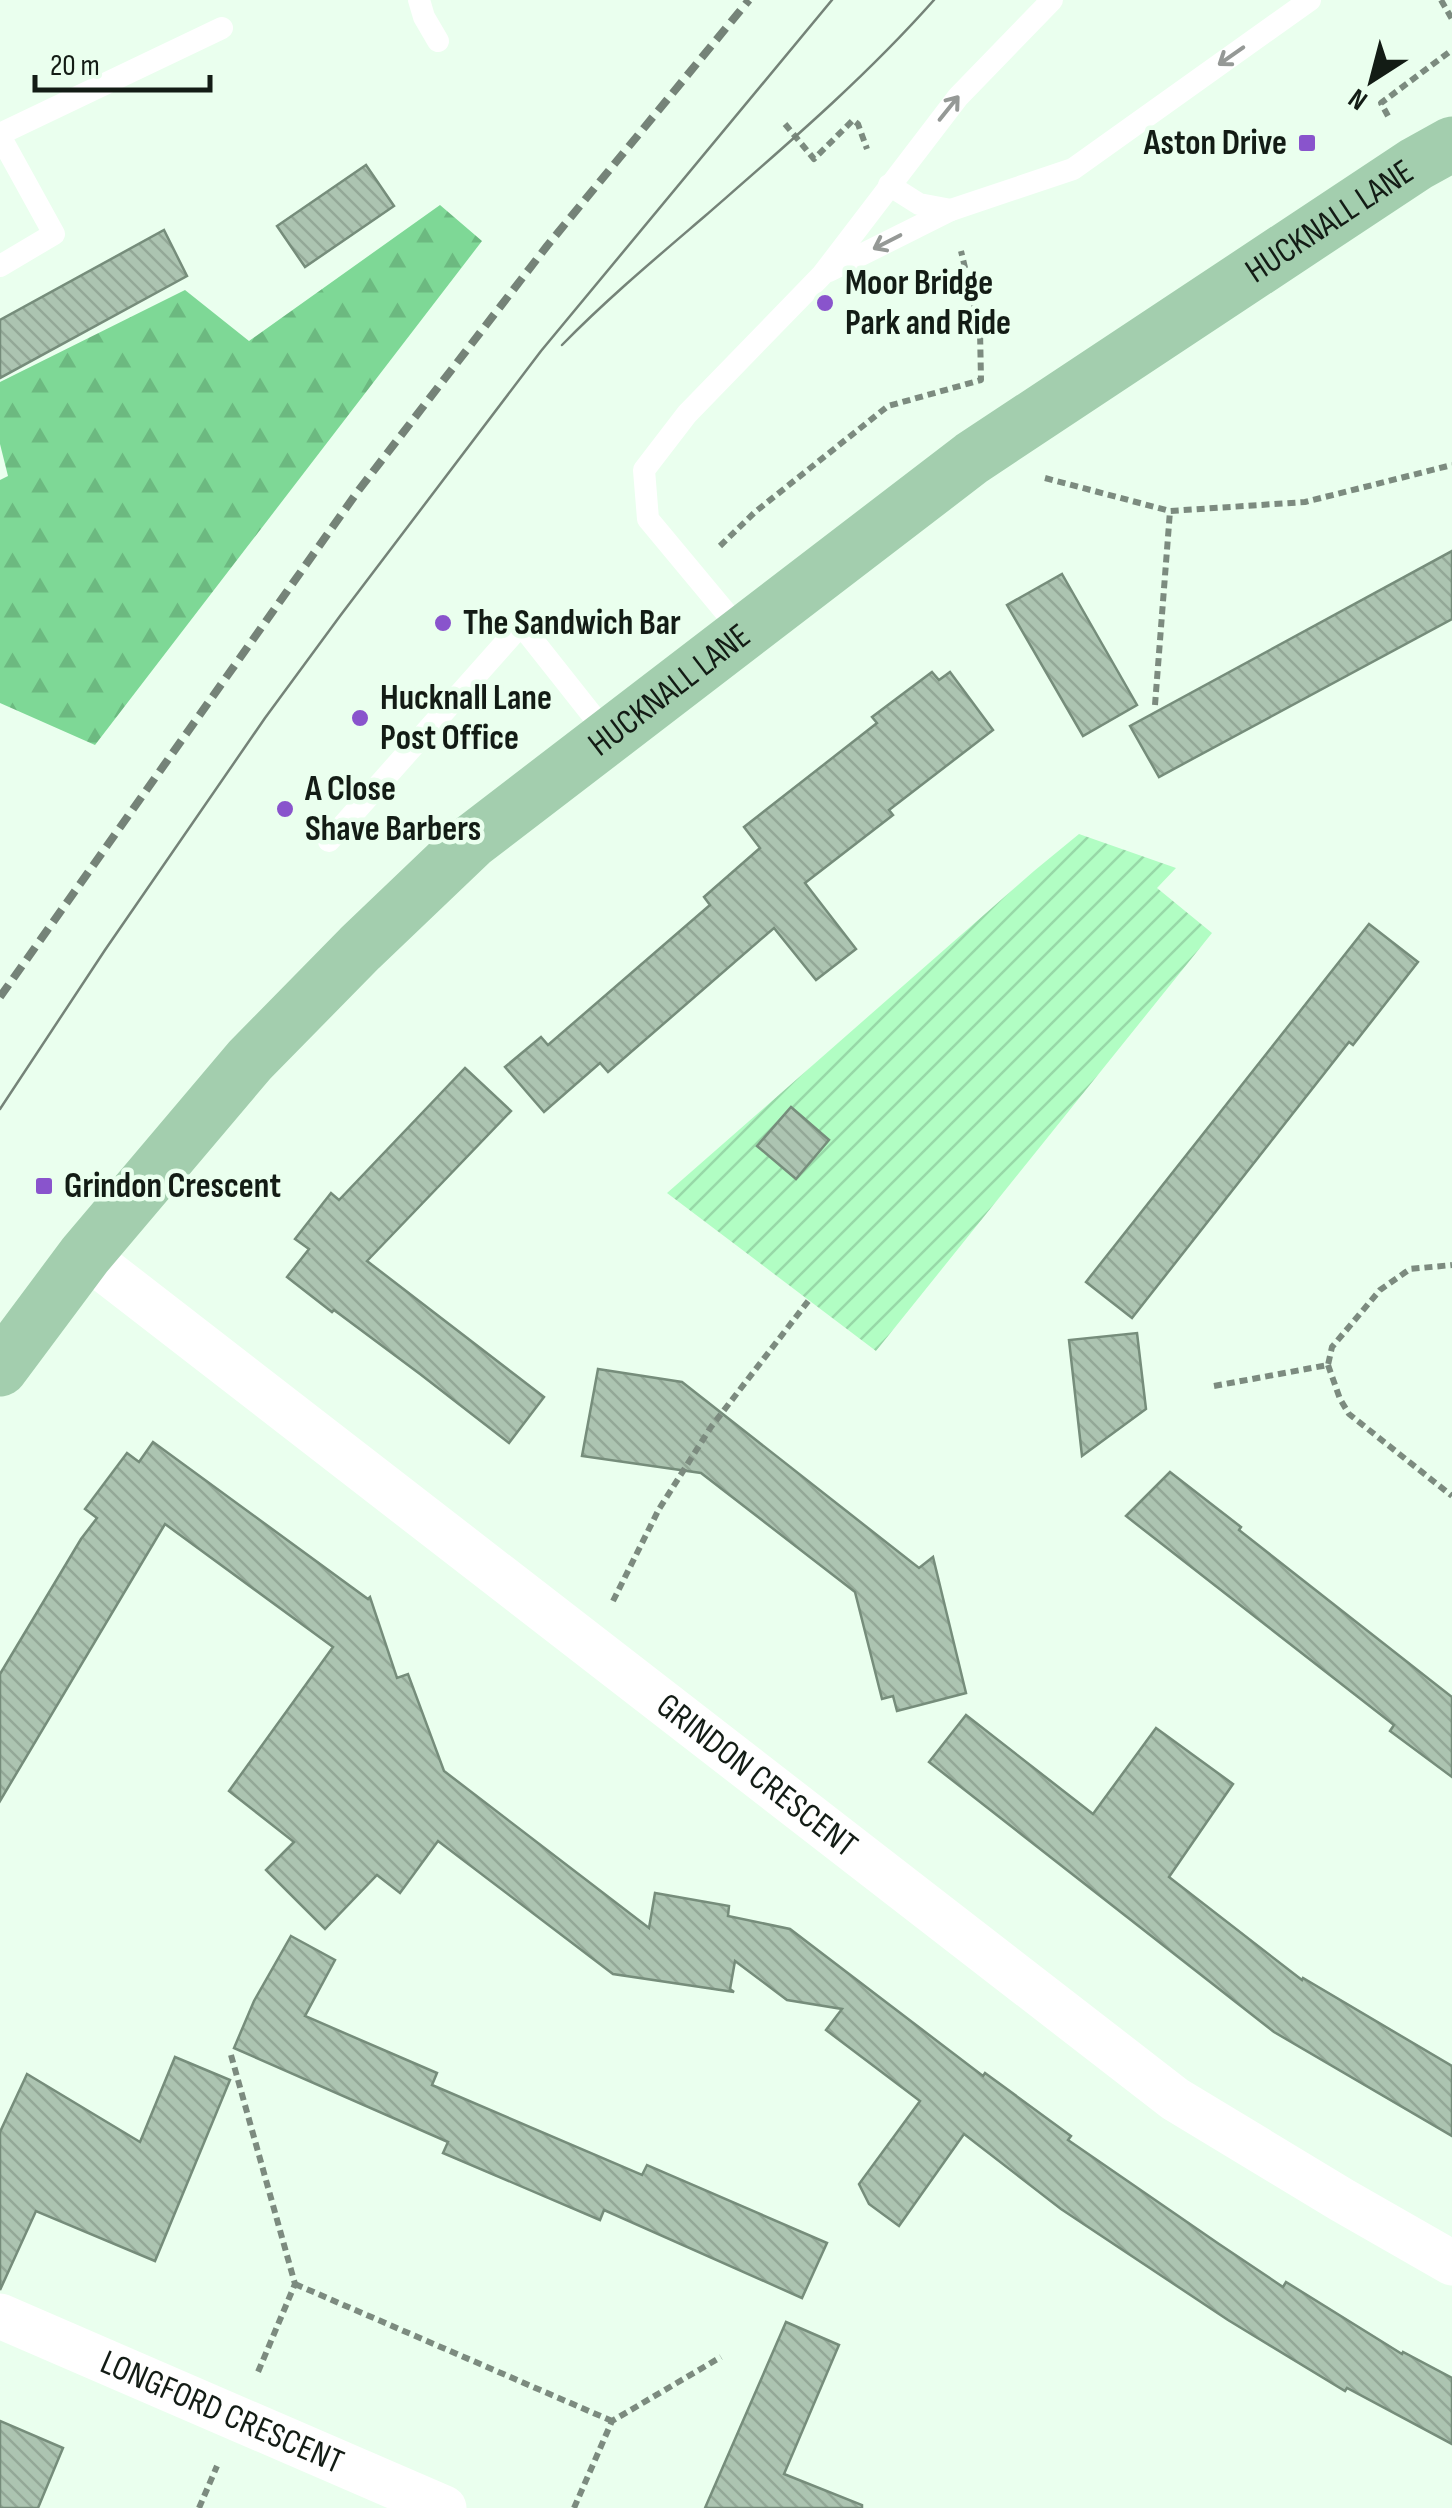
<svg xmlns="http://www.w3.org/2000/svg" width="1452" height="2508" font-family="'Sofia Sans Condensed',sans-serif">
<defs>
<pattern id="forest-firs" width="22" height="20" patternUnits="userSpaceOnUse" patternTransform="scale(2.5)"><rect width="22" height="20" fill="#7ed896"/><path d="M5 1l3.5 6h-7zM16 11l3.5 6h-7z" fill="#6cb980"/></pattern>
<pattern id="garden-furrows" width="10" height="10" patternUnits="userSpaceOnUse" patternTransform="scale(2.5)"><rect width="10" height="10" fill="#b1fdc3"/><path d="M-1 1l2-2M0 10L10 0M9 11l2-2" fill="none" stroke="#97d8a7"/></pattern>
<pattern id="building-back-hatch" width="6" height="6" patternUnits="userSpaceOnUse" patternTransform="scale(2.5)"><rect width="6" height="6" fill="#acc4b1"/><path d="M-1 5l2 2M0 0l6 6M5-1l2 2" fill="none" stroke="#93a897"/></pattern>
</defs>
<rect width="100%" height="100%" fill="#eaffee"/>
<polygon fill="url(#forest-firs)" points="440,205 482,241 95,745 0,703 0,480 8,476 0,444 0,382 185,290 249,341"/>
<polygon fill="url(#garden-furrows)" points="1079,834 1176,868 1157,888 1212,933 876,1351 667,1193 1034,871"/>
<g fill="url(#building-back-hatch)" stroke="#768d7b" stroke-width="2.5">
<polygon points="366,165 394,206 305,267 277,226"/>
<polygon points="164,230 187,276 0,378 0,320"/>
<polygon points="1452,551 1452,619 1159,777 1130,726"/>
<polygon points="1062,574 1137,705 1083,736 1007,605"/>
<polygon points="932,672 939,680 950,672 993,730 889,810 893,815 805,883 856,949 816,980 774,928 608,1072 600,1063 544,1112 505,1067 541,1037 548,1045 710,905 704,897 760,848 744,827 877,723 872,717"/>
<polygon points="1369,924 1418,962 1353,1045 1349,1042 1132,1318 1086,1282"/>
<polygon points="465,1068 511,1111 367,1261 544,1397 509,1443 420,1374 334,1310 332,1312 287,1277 309,1249 295,1239 331,1193 339,1200"/>
<polygon points="791,1107 829,1140 796,1179 757,1146"/>
<polygon points="1137,1333 1146,1409 1082,1456 1069,1340"/>
<polygon points="598,1369 682,1382 919,1568 933,1557 966,1693 897,1711 893,1696 882,1699 855,1592 701,1473 582,1456"/>
<polygon points="153,1442 368,1599 370,1597 397,1678 408,1674 444,1771 649,1928 655,1893 729,1906 728,1916 790,1929 983,2076 985,2073 1071,2136 1068,2140 1219,2244 1283,2287 1286,2282 1402,2354 1403,2352 1452,2378 1452,2444 1347,2388 1345,2391 1228,2320 1061,2209 964,2134 899,2226 869,2204 859,2184 920,2101 826,2030 842,2009 787,2000 735,1961 730,1989 734,1992 613,1974 438,1841 400,1893 377,1875 325,1929 266,1870 294,1842 229,1791 333,1647 165,1524 0,1801 0,1674 81,1539 97,1518 85,1509 127,1453 139,1462"/>
<polygon points="1170,1472 1241,1527 1239,1530 1452,1697 1452,1777 1390,1731 1394,1725 1126,1516"/>
<polygon points="966,1715 1093,1814 1156,1728 1233,1784 1169,1877 1302,1980 1303,1978 1452,2066 1452,2136 1274,2032 929,1762"/>
<polygon points="291,1936 335,1960 305,2016 437,2073 432,2085 642,2175 647,2165 827,2243 802,2298 604,2210 600,2220 443,2153 448,2142 234,2048 254,2001"/>
<polygon points="175,2057 230,2080 155,2261 36,2211 0,2290 0,2132 27,2074 140,2142"/>
<polygon points="786,2322 839,2345 784,2474 862,2505 862,2508 705,2508"/>
<polygon points="0,2421 63,2448 38,2508 0,2508"/>
</g>
<g fill="none" stroke-linecap="round" stroke-linejoin="round">
<g stroke="#7c8b7f" stroke-width="6" stroke-dasharray="8 5" stroke-linecap="butt">
<polyline points="1441,0 1452,19"/>
<polyline points="1388,116 1381,103 1452,50"/>
<polyline points="785,124 814,159 853,120 858,124 867,149"/>
<polyline points="1045,478 1170,511 1305,502 1452,465"/>
<polyline points="720,546 755,512 888,406 981,380 980,330 961,251"/>
<polyline points="1155,705 1170,511"/>
<polyline points="1328,1365 1340,1399 1349,1414 1452,1496"/>
<polyline points="1214,1386 1328,1365 1332,1347 1380,1290 1410,1269 1452,1265"/>
<polyline points="613,1601 659,1509 711,1427 809,1300"/>
<polyline points="231,2055 295,2284 258,2372"/>
<polyline points="295,2284 612,2421"/>
<polyline points="199,2508 217,2466"/>
<polyline points="574,2508 612,2421 721,2357"/>
</g>
<g stroke="#fff" stroke-width="22">
<polyline points="419,0 424,17 438,41"/>
<polyline points="0,134 222,28"/>
<polyline points="0,136 54,234 0,266"/>
<polyline points="889,185 919,204 951,210"/>
<polyline points="829,271 951,210 1073,169 1310,0"/>
<polyline points="742,632 648,519 644,470 687,414 822,275 958,97 1052,0"/>
<polyline points="329,841 521,625 608,735"/>
</g>
<g stroke="#fff" stroke-width="45">
<path id="s1" d="M85 1255 1175 2099 1342 2200 1452 2263"/>
<path id="s2" d="M0 2316 444 2508"/>
</g>
<path stroke="#a3ceae" stroke-width="55" id="s3" d="M0 1369 85 1255 250 1060 360 948 471 842 972 458 1416 164 1452 144"/>
<g stroke="#758378" stroke-width="2.5">
<path d="M562 345C607 299 656 258 705 216 784 147 864 79 934 0"/>
<polyline points="0,1109 105,950 265,718 340,616 541,351 832,0"/>
</g>
<polyline stroke="#758378" stroke-width="8" stroke-dasharray="15 8" stroke-linecap="butt" points="0,997 358,491 547,246 749,0"/>
</g>
<defs><path id="oneway-shaft" d="M-6 0H5M1.5-3L5.5 0L1.5 3" fill="none" stroke-width="1.6" stroke-linecap="round" stroke-linejoin="round" transform="scale(2.5)"/></defs>
<g stroke="#959996">
<use href="#oneway-shaft" transform="translate(1231 56) rotate(145)"/>
<use href="#oneway-shaft" transform="translate(949 108) rotate(-51)"/>
<use href="#oneway-shaft" transform="translate(887 242) rotate(153)"/>
</g>
<g fill="#8954cc" stroke="#eaffee" stroke-width="4">
<rect x="1297" y="133" width="20" height="20" rx="5"/>
<circle cx="825" cy="303" r="10"/>
<circle cx="443" cy="623" r="10"/>
<circle cx="360" cy="718" r="10"/>
<circle cx="285" cy="809" r="10"/>
<rect x="34" y="1176" width="20" height="20" rx="5"/>
</g>
<g text-anchor="middle" dominant-baseline="central" stroke-width="9" stroke-linejoin="round" paint-order="stroke">
<g font-size="35" font-weight="bold" fill="#131c15" stroke="#eaffee" text-anchor="start">
<text x="1287" y="143" text-anchor="end">Aston Drive</text>
<text x="845" y="283">Moor Bridge<tspan x="845" dy="40">Park and Ride</tspan></text>
<text x="463" y="623">The Sandwich Bar</text>
<text x="380" y="698">Hucknall Lane<tspan x="380" dy="40">Post Office</tspan></text>
<text x="305" y="789">A Close<tspan x="305" dy="40">Shave Barbers</tspan></text>
<text x="64" y="1186">Grindon Crescent</text>
</g>
<g font-size="35" fill="#131c15" stroke="#eaffee">
<text stroke="none"><textPath href="#s3" startOffset="1768">HUCKNALL LANE</textPath></text>
<text stroke="none"><textPath href="#s3" startOffset="958">HUCKNALL LANE</textPath></text>
<text stroke="none"><textPath href="#s1" startOffset="850">GRINDON CRESCENT</textPath></text>
<text stroke="none"><textPath href="#s2" startOffset="242">LONGFORD CRESCENT</textPath></text>
</g>
</g>
<g transform="translate(1372 80) rotate(216)" stroke="#eaffee" stroke-width="8" paint-order="stroke">
<path d="M0-8L18 38L0 25L-18 38Z" fill="#131c15"/>
<text y="-15" font-size="28" font-weight="bold" text-anchor="middle" fill="#131c15">N</text>
</g>
<path d="M35 75v15h175v-15" fill="none" stroke="#131c15" stroke-width="5"/>
<text x="50" y="75" font-size="30" fill="#131c15" stroke="#eaffee" stroke-width="8" paint-order="stroke">20 m</text>
</svg>
